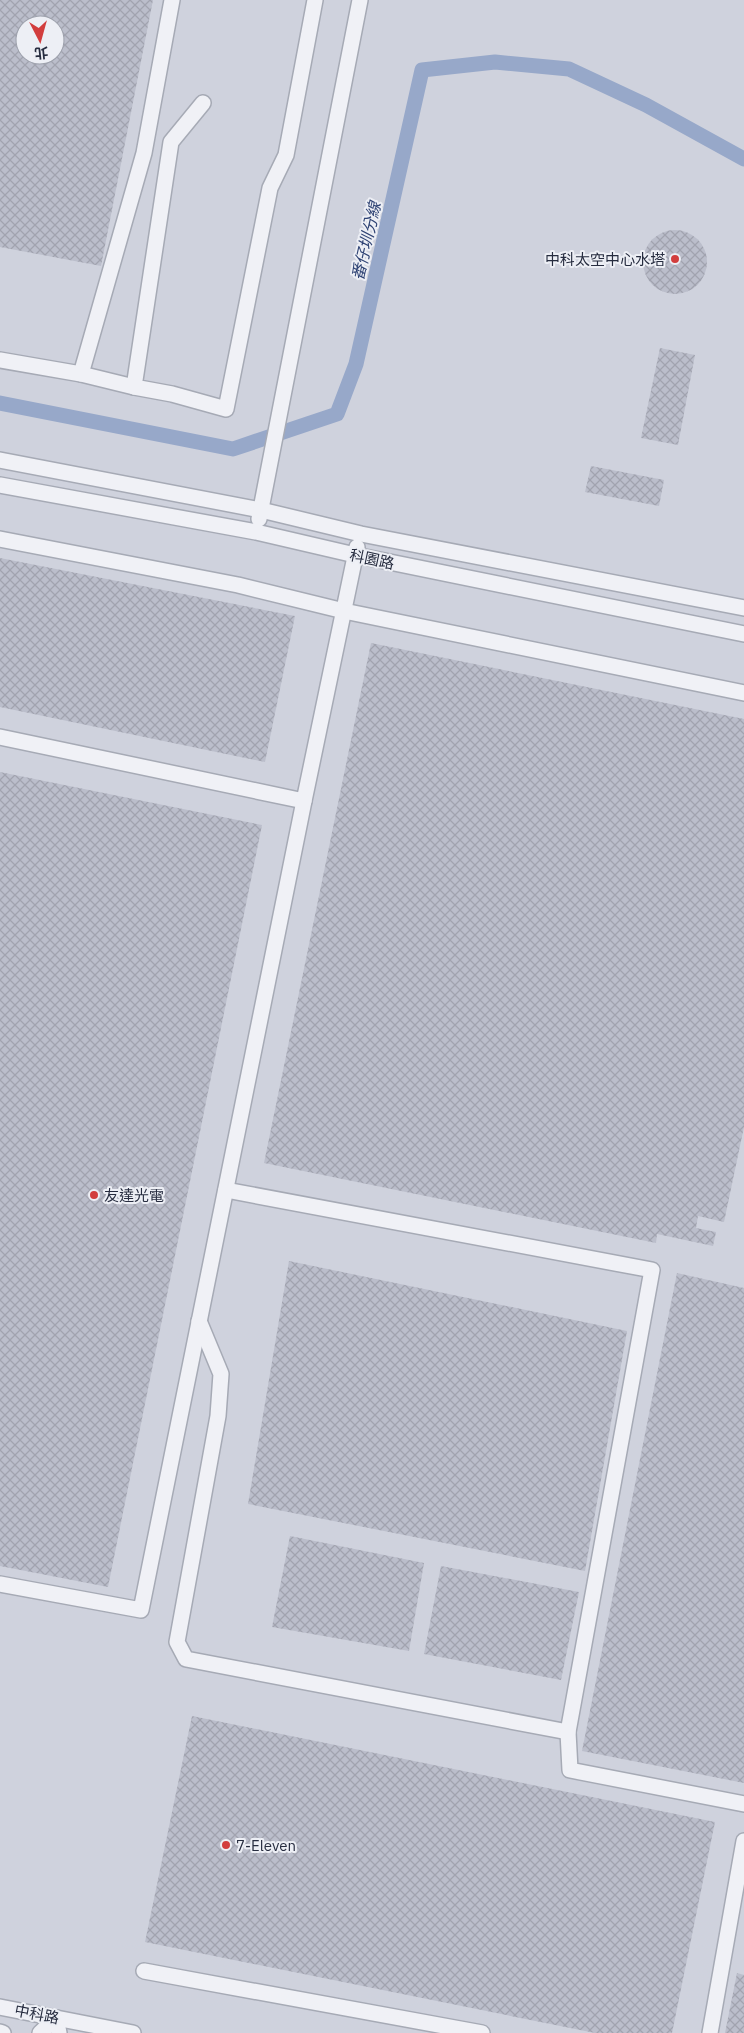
<svg xmlns="http://www.w3.org/2000/svg" width="744" height="2033" font-family="'IBM Plex Sans','Noto Sans TC',sans-serif">
<defs>
<pattern id="building-cross-hatch" width="8" height="8" patternUnits="userSpaceOnUse" patternTransform="scale(1.25)"><rect width="8" height="8" fill="#bbbecb"/><path d="M0 0l8 8M0 8l8-8" fill="none" stroke="#a1a3af"/></pattern>
</defs>
<rect width="100%" height="100%" fill="#dde0e8"/>
<path fill="#cfd2dd" fill-rule="evenodd" d="M0 0H744V2033H0ZM25 25H55V55H25Z"/>
<g fill="none" stroke-linecap="round" stroke-linejoin="round">
<polyline stroke="#97a8c9" stroke-width="15" points="0,403 233,449 337,414 356,364 422,70 495,62 569,69 646,105 744,159"/>
</g>
<g fill="url(#building-cross-hatch)" fill-rule="evenodd">
<path d="M0 0H153L101 266 0 247ZM25 25H55V55H25Z"/>
<circle cx="675" cy="262" r="32"/>
<polygon points="660,348 695,355 678,445 641,438"/>
<polygon points="591,466 664,480 659,506 585,492"/>
<polygon points="0,558 295,616 265,762 0,707"/>
<polygon points="371,643 744,719 744,1127 724,1222 698,1216 696,1228 716,1232 713,1246 657,1234 656,1243 264,1163"/>
<polygon points="0,772 262,825 108,1587 0,1566"/>
<polygon points="289,1261 627,1331 585,1571 248,1504"/>
<polygon points="677,1273 744,1288 744,1783 582,1751"/>
<polygon points="290,1536 424,1563 409,1651 272,1627"/>
<polygon points="441,1566 579,1592 561,1680 424,1654"/>
<polygon points="192,1716 715,1822 672,2033 595,2033 145,1942"/>
<polygon points="737,1973 744,1975 744,2033 725,2033"/>
</g>
<g fill="none" stroke-linecap="round" stroke-linejoin="round">
<g stroke="#a6aab5" stroke-width="18">
<g id="minor">
<polyline points="203,103 171,142 134,387 172,394 226,409 270,188 286,155 315,0"/>
<polyline points="0,360 81,374"/>
<polyline points="134,387 81,374 144,153 172,0"/>
<polyline points="0,460 261,510 361,534 744,608"/>
<polyline points="0,485 256,532 355,555 744,634"/>
<polyline points="259,519 360,0"/>
<polyline points="0,539 238,585 344,611 744,693"/>
<polyline points="0,737 304,801 357,547"/>
<polyline points="199,1321 221,1374 218,1416 177,1642 186,1659 568,1732 652,1270 226,1190"/>
<polyline points="0,1584 141,1610 304,801"/>
<polyline points="568,1732 570,1770 744,1804"/>
<polyline points="144,1971 482,2033"/>
<polyline points="0,2007 133,2033"/>
<polyline points="56,2018 59,2033"/>
<polyline points="0,2032 3,2033"/>
<polyline points="40,2033 56,2018"/>
<polyline points="710,2033 744,1841"/>
</g>
</g>
<use href="#minor" stroke="#f0f1f6" stroke-width="15"/>
</g>
<g fill="#d23d3d" stroke="#edeff5" stroke-width="2">
<circle cx="675" cy="259" r="5"/>
<circle cx="94" cy="1195" r="5"/>
<circle cx="226" cy="1845" r="5"/>
</g>
<g text-anchor="middle" dominant-baseline="central" stroke-width="4" stroke-linejoin="round" paint-order="stroke">
<g font-size="15" fill="#262c3f" stroke="#edeff5" text-anchor="start">
<text x="665" y="259" text-anchor="end">中科太空中心水塔</text>
<text x="104" y="1195">友達光電</text>
<text x="236" y="1845">7-Eleven</text>
</g>
<g font-size="15" fill="#262c3f" stroke="#edeff5">
<text transform="translate(372 559) rotate(12)">科園路</text>
<text transform="translate(37 2014) rotate(11)">中科路</text>
</g>
<g font-size="16" font-style="italic" fill="#2f4374" stroke="#edeff5">
<text transform="translate(366 241) rotate(-77)">番仔圳分線</text>
</g>
</g>
<g transform="translate(40 40) rotate(174)"><circle r="24" fill="#edeff5" stroke="#9da1ac"/>
<path d="M0-4L9 19L0 12L-9 19Z" fill="#d23d3d"/>
<text y="-8" font-size="14" font-weight="bold" text-anchor="middle" fill="#262c3f">北</text>
</g>
</svg>
